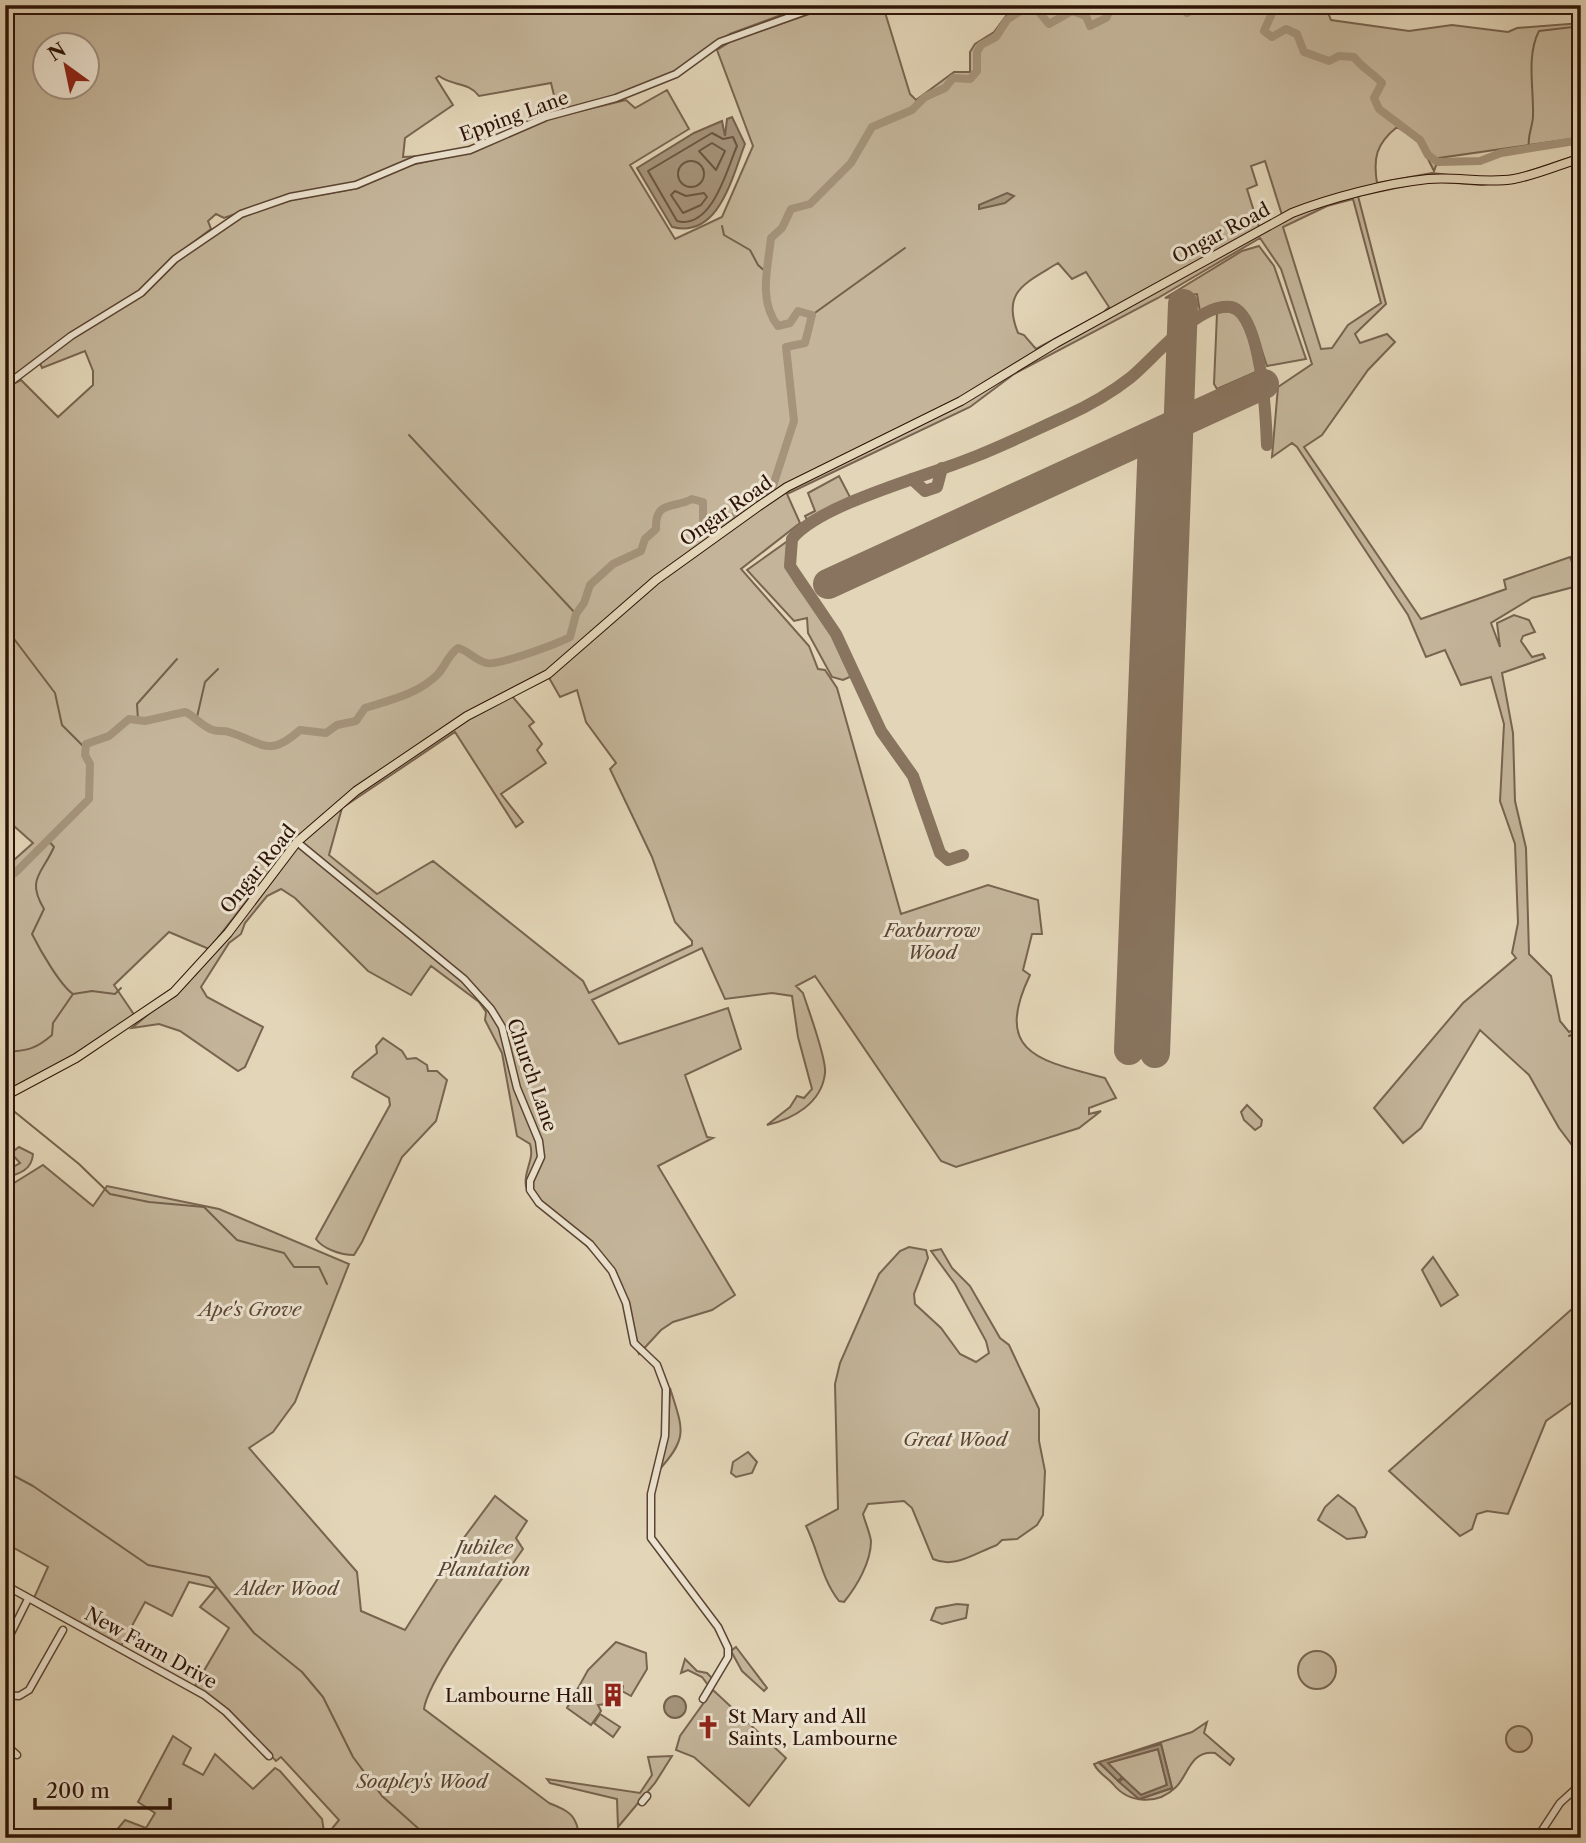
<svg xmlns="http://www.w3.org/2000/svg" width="1586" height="1843" font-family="'Libre Caslon Text',serif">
<rect width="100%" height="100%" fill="#e3d6b8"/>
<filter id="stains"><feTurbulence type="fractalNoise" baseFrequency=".00286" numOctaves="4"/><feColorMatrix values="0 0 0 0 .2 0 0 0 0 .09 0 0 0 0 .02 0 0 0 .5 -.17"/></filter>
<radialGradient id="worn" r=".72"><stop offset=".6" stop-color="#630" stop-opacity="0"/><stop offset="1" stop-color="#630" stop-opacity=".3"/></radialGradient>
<g fill="#c4b59a" stroke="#786450" stroke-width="2" fill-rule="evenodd">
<path d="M5 5H808L730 34 675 72 637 89 558 112 551 83 479 96C469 82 452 86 439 76L436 78 453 105 405 138 403 157 422 156 354 183 291 194 224 218 216 214 208 221 211 229 174 257 143 288 71 334 5 384ZM46 46H88V88H46Z"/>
<path d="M1022 5H1325L1331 20 1409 31 1452 25 1508 32 1517 28 1581 23V147L1577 138 1439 158 1434 171 1419 141 1397 127C1376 144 1373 158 1377 183L1432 173 1482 179 1517 175 1581 154V164L1577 162 1518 180 1482 185 1429 181 1358 196 1386 304 1355 334 1360 343 1387 334 1395 342 1368 370 1322 435 1304 447 1421 619 1506 589 1504 580 1570 557 1581 585 1532 598 1491 623 1500 647 1497 623 1514 615 1529 620 1535 632 1523 636 1521 641 1532 657 1543 654 1545 658 1502 673 1513 733 1515 801 1526 848 1529 954 1551 976 1560 1021 1569 1032 1581 1027V1157L1559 1128 1529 1075 1480 1030 1421 1128 1403 1143 1374 1108 1463 1003 1516 958 1512 953 1518 923 1515 844 1500 801 1504 724 1491 677 1461 685 1445 650 1426 657 1408 615 1297 447 1292 443 1272 457 1278 387 1312 364 1281 269 1260 238 1158 298 1014 374 970 407 787 494 800 523 741 569 809 646 818 669 825 670 837 688 901 914 988 885 1038 900 1042 934H1032L1023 970 1030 975C992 1054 1041 1061 1105 1078L1116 1098 1089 1108V1114L1101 1111 1079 1128 956 1167 941 1161 815 976 796 986 803 993C808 1009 827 1059 825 1073 822 1103 793 1119 767 1125L790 1107 797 1096 804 1098 812 1089 798 1037 792 996 772 993 725 999 702 948 592 1000 619 1044 728 1008 741 1049 685 1075 707 1137 713 1138 658 1166 735 1295 712 1310 673 1322 661 1330 639 1354C630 1337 628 1323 624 1304 618 1278 600 1260 583 1242 570 1229 528 1202 526 1186 523 1171 535 1160 530 1144L517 1136 502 1053 485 1020 486 1012 479 1002 431 966 411 995 368 971 295 898 281 889 267 896 245 923 241 934 229 943 201 987 207 997 263 1027 245 1067 238 1071 180 1031 159 1024 132 1028 196 974 258 893 249 898 209 949 169 932 114 985 135 1016 95 1044 5 1093V868L33 843 5 818V388L21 380 58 417 93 385V371L85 351 42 368 40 363 71 339 146 292 177 261 237 218 280 202 358 188 406 166 452 156 547 119 626 100 635 108 667 90 689 129 630 165 675 239 722 217 753 146 717 50 733 40 815 12 884 9 910 94 916 100 954 72H970V52L975 44 994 32 1006 16ZM1265 161 1282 215 1259 227 1247 189 1257 185 1251 166ZM1353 199 1381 303 1348 325 1332 348 1321 349 1283 227 1327 206ZM1058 263 1072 279 1086 272 1109 307 1103 313 1036 349 1024 335 1018 333C1001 291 1026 283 1058 263ZM548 676 560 697 577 690 586 722 616 763 610 769 652 857 675 922 692 941V945L589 993 583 981 433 861 377 894 329 855 342 808 455 732 516 827 523 822 501 794 546 763 537 750 542 744 529 726 534 722 512 696 463 719Z"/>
<path d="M1259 246 1274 266 1306 359 1267 366C1254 330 1251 285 1200 312L1197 294 1165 298 1242 251Z"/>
<path d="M1226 311C1251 314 1253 351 1258 371L1217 389 1214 384 1217 313Z"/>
<polygon points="839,476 851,499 807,520 805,516 815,511 808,493"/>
<path d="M789 540C777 577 810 597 828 626 837 642 844 660 852 676L843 680 832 677 808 633 807 618 794 621 747 570Z"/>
<path d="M383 1038 402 1051 407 1059 416 1058 427 1065 428 1071H437L447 1080 436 1121 402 1157 362 1242 354 1255C341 1255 323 1249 316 1239L390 1105 389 1098 352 1077 354 1072 377 1053 376 1046Z"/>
<polygon points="1247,1105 1262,1120 1261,1126 1255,1130 1244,1120 1241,1112"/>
<path d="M19 1147 33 1154C32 1170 19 1174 5 1178V1163L13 1167 20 1163 11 1153Z"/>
<path d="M43 1165 93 1206 107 1186 219 1209 349 1264 295 1402 273 1432 249 1448 357 1572 361 1611 405 1630 463 1539 495 1496 527 1521 516 1538 523 1549C501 1581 428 1678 424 1709L549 1803C558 1807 571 1811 575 1821 579 1828 576 1831 583 1838H334L330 1831 339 1820 281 1757 276 1761 228 1711 195 1686 229 1628 200 1607 216 1588 189 1582 172 1616 145 1602 121 1646 33 1600 48 1567 5 1543V1181L14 1183Z"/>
<path d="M909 1247 926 1250 928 1258 914 1294 915 1304 941 1328 960 1354 976 1362 989 1353 986 1341 955 1284 931 1251 941 1249 952 1268 970 1286 1000 1338 1009 1345 1039 1409V1441L1045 1471 1043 1515 1037 1525 1017 1539 1002 1540 997 1545C975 1553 955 1569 933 1559L912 1508 904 1501 868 1504 863 1514C865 1522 870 1533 871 1541 871 1562 857 1586 844 1602L839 1601C821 1578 819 1552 806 1526L838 1509 835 1384 840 1363 879 1274 900 1251Z"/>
<polygon points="1433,1257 1458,1295 1441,1306 1422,1270"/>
<polygon points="1581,1301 1581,1396 1546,1421 1508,1514 1487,1511 1477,1514 1472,1529 1460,1536 1389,1471"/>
<path d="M670 1388C683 1430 689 1437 658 1471L668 1436Z"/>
<polygon points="748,1452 757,1462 752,1473 736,1477 731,1473 733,1462"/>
<polygon points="1338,1495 1355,1508 1367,1532 1365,1537 1347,1539 1318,1520 1325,1507"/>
<polygon points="957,1604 968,1605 966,1618 942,1624 931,1620 936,1608"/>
<path d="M616 1642 646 1653 647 1669 631 1696 622 1691 623 1686 613 1682C608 1689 609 1697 605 1704L598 1705 601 1711 591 1725 567 1708 588 1670Z"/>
<polygon points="736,1647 767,1688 764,1691 742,1671 731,1651"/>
<circle cx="1317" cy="1670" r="19"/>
<polygon points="685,1659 697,1671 707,1673 713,1679 708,1685 702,1677 688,1670 681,1673"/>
<polygon points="713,1690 786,1758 749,1806 694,1757 676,1750 680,1736"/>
<polygon points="600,1714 620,1727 613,1737 594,1723"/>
<path d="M1207 1722 1204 1733 1234 1759 1230 1765 1215 1753C1190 1750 1188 1776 1176 1787 1158 1805 1129 1804 1113 1784 1107 1777 1098 1773 1094 1764L1192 1732ZM1161 1744 1172 1788 1140 1799 1123 1779 1141 1795 1167 1785 1158 1749 1107 1763 1118 1780 1099 1763Z"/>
<circle cx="1519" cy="1739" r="13"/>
<polygon points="173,1736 191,1748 183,1764 203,1775 215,1754 253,1789 275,1768 280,1771 322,1819 325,1838 110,1838 125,1820 146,1828 155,1813 138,1802"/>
<polygon points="672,1756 655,1783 618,1827 617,1799 550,1783 547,1779 640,1793 652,1775 648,1757"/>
</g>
<g fill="#a5947b" stroke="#75604c" stroke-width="2">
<path d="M732 117 745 144C732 177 719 239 672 227L637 168 694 133 722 121 725 136 727 119Z"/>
<polygon points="1007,193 1014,196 1005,203 979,209 979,205"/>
<circle cx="675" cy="1707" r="11"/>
<polygon points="1161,1744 1172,1788 1139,1799 1119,1782 1123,1778 1141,1795 1167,1785 1158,1749 1108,1763 1122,1777 1118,1781 1099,1762"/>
</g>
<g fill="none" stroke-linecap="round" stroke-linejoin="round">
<g stroke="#695440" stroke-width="2">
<path d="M712 133 723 139 733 137 737 146C727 169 712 230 677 221L648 171Z"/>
<polygon points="712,143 725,151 716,170 699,151"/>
<circle cx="691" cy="174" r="13"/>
<polygon points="675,191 686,196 704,193 707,197 701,205 683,213 671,195"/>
</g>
<g stroke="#75604c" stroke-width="2">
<polyline points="1197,5 1198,8"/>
<path d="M1529 149C1527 136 1532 129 1533 117 1534 89 1526 56 1539 31L1581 26"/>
<polyline points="722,226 724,235 750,250 758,265 767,273"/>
<polyline points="812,315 905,248"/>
<polyline points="409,435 576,614"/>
<polyline points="5,627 55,693 62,725 84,747"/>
<polyline points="197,717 205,682 218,669"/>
<polyline points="138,720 137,704 177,659"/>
<path d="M47 839 54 847C42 874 26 879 44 909L32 934C40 950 60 985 73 994"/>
<polyline points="1569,1036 1581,1030"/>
<path d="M5 1052C27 1051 36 1049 52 1035L53 1023 73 994 92 991 115 994 121 988"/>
<polyline points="5,1104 79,1164 110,1194 149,1202 204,1207 237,1240 284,1253 294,1267 319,1267 327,1284"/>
<polyline points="5,1471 33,1486 148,1565 209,1577 254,1633 302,1672 323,1697 353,1757 382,1796 429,1838"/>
</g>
<g stroke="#a5947b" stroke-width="8">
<polyline points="1033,5 1049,24 1072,11 1086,16 1090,26 1106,18 1113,5"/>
<polyline points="1180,5 1187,13 1201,5"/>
<polyline points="1235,5 1246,11 1253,5"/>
<path d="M1267 5 1274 9 1264 31 1272 37 1286 29 1297 34 1304 52 1329 61 1339 56 1354 57C1363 69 1372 72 1382 83L1374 98 1379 109 1420 140 1428 155 1438 162 1480 161 1501 153 1581 140"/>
<path d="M5 878 15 873 89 799 90 764 85 755 86 744 109 736 129 719 145 721 185 712C195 716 202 727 213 730 218 732 224 730 229 732 263 743 269 758 300 730L326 733 337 725 356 721 365 708C390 700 418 694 437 675 445 667 448 655 458 648 469 651 476 661 487 663 497 666 557 644 570 637L576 614 584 603 590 585 613 564 641 551 645 539 656 529C655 500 673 509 692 499L703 502V529L708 532 739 513 750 498 772 489 794 421 786 347 805 343 812 315 798 311 790 323 778 326C758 301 768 267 771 238L782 228 791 209 810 204 851 163 872 127 912 110 925 97 945 88 953 78 970 79 977 71V52L981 45 996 37 1007 20 1029 5"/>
</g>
<g stroke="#88745f" stroke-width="12">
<polyline points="912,479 925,491 937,487 942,468"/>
<path d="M963 855 948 860 940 853 913 776 881 731 836 634 790 566 792 539C819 504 931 475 974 457 1005 445 1035 430 1066 416 1088 406 1111 393 1130 378 1154 359 1198 302 1231 307 1262 313 1266 420 1267 445"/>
</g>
<g stroke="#88745f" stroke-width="30">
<polyline points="828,584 1264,384"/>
<polyline points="1129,1050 1153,440"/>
<polyline points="1155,1053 1183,304"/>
</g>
<g stroke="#5a4432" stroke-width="9">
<g id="minor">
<polyline points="5,386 71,336 141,293 175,259 241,214 290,197 356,185 415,160 470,150 546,117 616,98 676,74 720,42 809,10 855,7 924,9 953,5"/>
<polyline points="297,842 464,979 491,1009 502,1027 517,1088 539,1141 541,1157 530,1181 530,1190 539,1203 590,1244 612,1271 626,1303 634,1343 657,1365 666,1389 665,1436 651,1494 651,1538 718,1627 728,1648 728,1657 703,1699"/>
<polyline points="5,1585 204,1695 226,1712 269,1756"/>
<polyline points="5,1645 28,1599"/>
<polyline points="5,1695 19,1696 29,1690 63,1630"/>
<polyline points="5,1744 17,1755"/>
<polyline points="642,1802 647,1796"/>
<polyline points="1537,1838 1560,1803 1581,1784"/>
</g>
</g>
<g stroke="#2d1306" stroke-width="10">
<path id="major" d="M5 1096 76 1058 174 992 228 933 297 842 356 791 467 716 548 674 656 580 759 506 787 487 961 401 1056 343 1292 213C1330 198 1387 183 1428 179 1457 176 1483 184 1514 179 1536 175 1559 165 1581 158"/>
</g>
<use href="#minor" stroke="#ede4d1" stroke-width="6"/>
<use href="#major" stroke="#e3d6b8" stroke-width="8"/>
</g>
<defs>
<g id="building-bare" transform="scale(1.89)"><path d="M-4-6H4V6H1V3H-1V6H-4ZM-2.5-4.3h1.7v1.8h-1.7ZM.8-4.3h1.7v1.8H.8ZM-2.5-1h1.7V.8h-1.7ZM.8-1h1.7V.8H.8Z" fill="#8f2418" stroke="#ede4d1" stroke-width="2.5" paint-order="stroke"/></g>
<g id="church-bare" transform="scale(1.89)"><path d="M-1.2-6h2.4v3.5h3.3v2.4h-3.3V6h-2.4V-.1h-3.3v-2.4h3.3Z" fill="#8f2418" stroke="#ede4d1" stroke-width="2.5" paint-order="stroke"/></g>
</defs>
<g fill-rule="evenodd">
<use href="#building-bare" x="613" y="1695"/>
<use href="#church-bare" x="708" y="1727"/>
</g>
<g text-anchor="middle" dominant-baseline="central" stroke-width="6" stroke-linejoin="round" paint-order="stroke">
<g font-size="19" fill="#2d1306" stroke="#ede4d1">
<text transform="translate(514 116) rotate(-20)">Epping Lane</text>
<text transform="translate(1221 233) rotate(-28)">Ongar Road</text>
<text transform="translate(726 511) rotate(-35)">Ongar Road</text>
<text transform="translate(258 869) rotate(-51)">Ongar Road</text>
<text transform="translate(532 1075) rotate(71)">Church Lane</text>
<text transform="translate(151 1648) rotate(29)">New Farm Drive</text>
</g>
<g font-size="19" font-style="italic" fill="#5a4432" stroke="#ede4d1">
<text x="932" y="930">Foxburrow<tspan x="932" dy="22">Wood</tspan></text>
<text x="250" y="1309">Ape's Grove</text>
<text x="955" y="1439">Great Wood</text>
<text x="484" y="1547">Jubilee<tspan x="484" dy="22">Plantation</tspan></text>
<text x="287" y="1588">Alder Wood</text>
<text x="422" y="1781">Soapley's Wood</text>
</g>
<g font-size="19" fill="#2d1306" stroke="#ede4d1" text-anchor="end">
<text x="593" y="1695">Lambourne Hall</text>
<text x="728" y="1716" text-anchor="start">St Mary and All<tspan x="728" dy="22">Saints, Lambourne</tspan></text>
</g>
</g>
<rect width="1586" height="1843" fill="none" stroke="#e3d6b8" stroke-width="28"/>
<rect x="7" y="7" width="1572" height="1829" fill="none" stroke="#2d1306" stroke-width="3.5"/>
<rect x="14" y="14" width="1558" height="1815" fill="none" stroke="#2d1306" stroke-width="2"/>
<g transform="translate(66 66) rotate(327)"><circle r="33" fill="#ede4d1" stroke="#a09080" stroke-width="2"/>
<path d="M0-5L12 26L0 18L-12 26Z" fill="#8f2418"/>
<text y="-10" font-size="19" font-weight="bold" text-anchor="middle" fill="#2d1306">N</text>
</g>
<path d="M35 1798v10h135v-10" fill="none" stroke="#2d1306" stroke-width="3.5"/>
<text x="46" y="1798" font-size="21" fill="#2d1306" stroke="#ede4d1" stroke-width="5" paint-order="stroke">200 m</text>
<rect width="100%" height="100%" filter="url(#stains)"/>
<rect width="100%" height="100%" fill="url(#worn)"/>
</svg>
